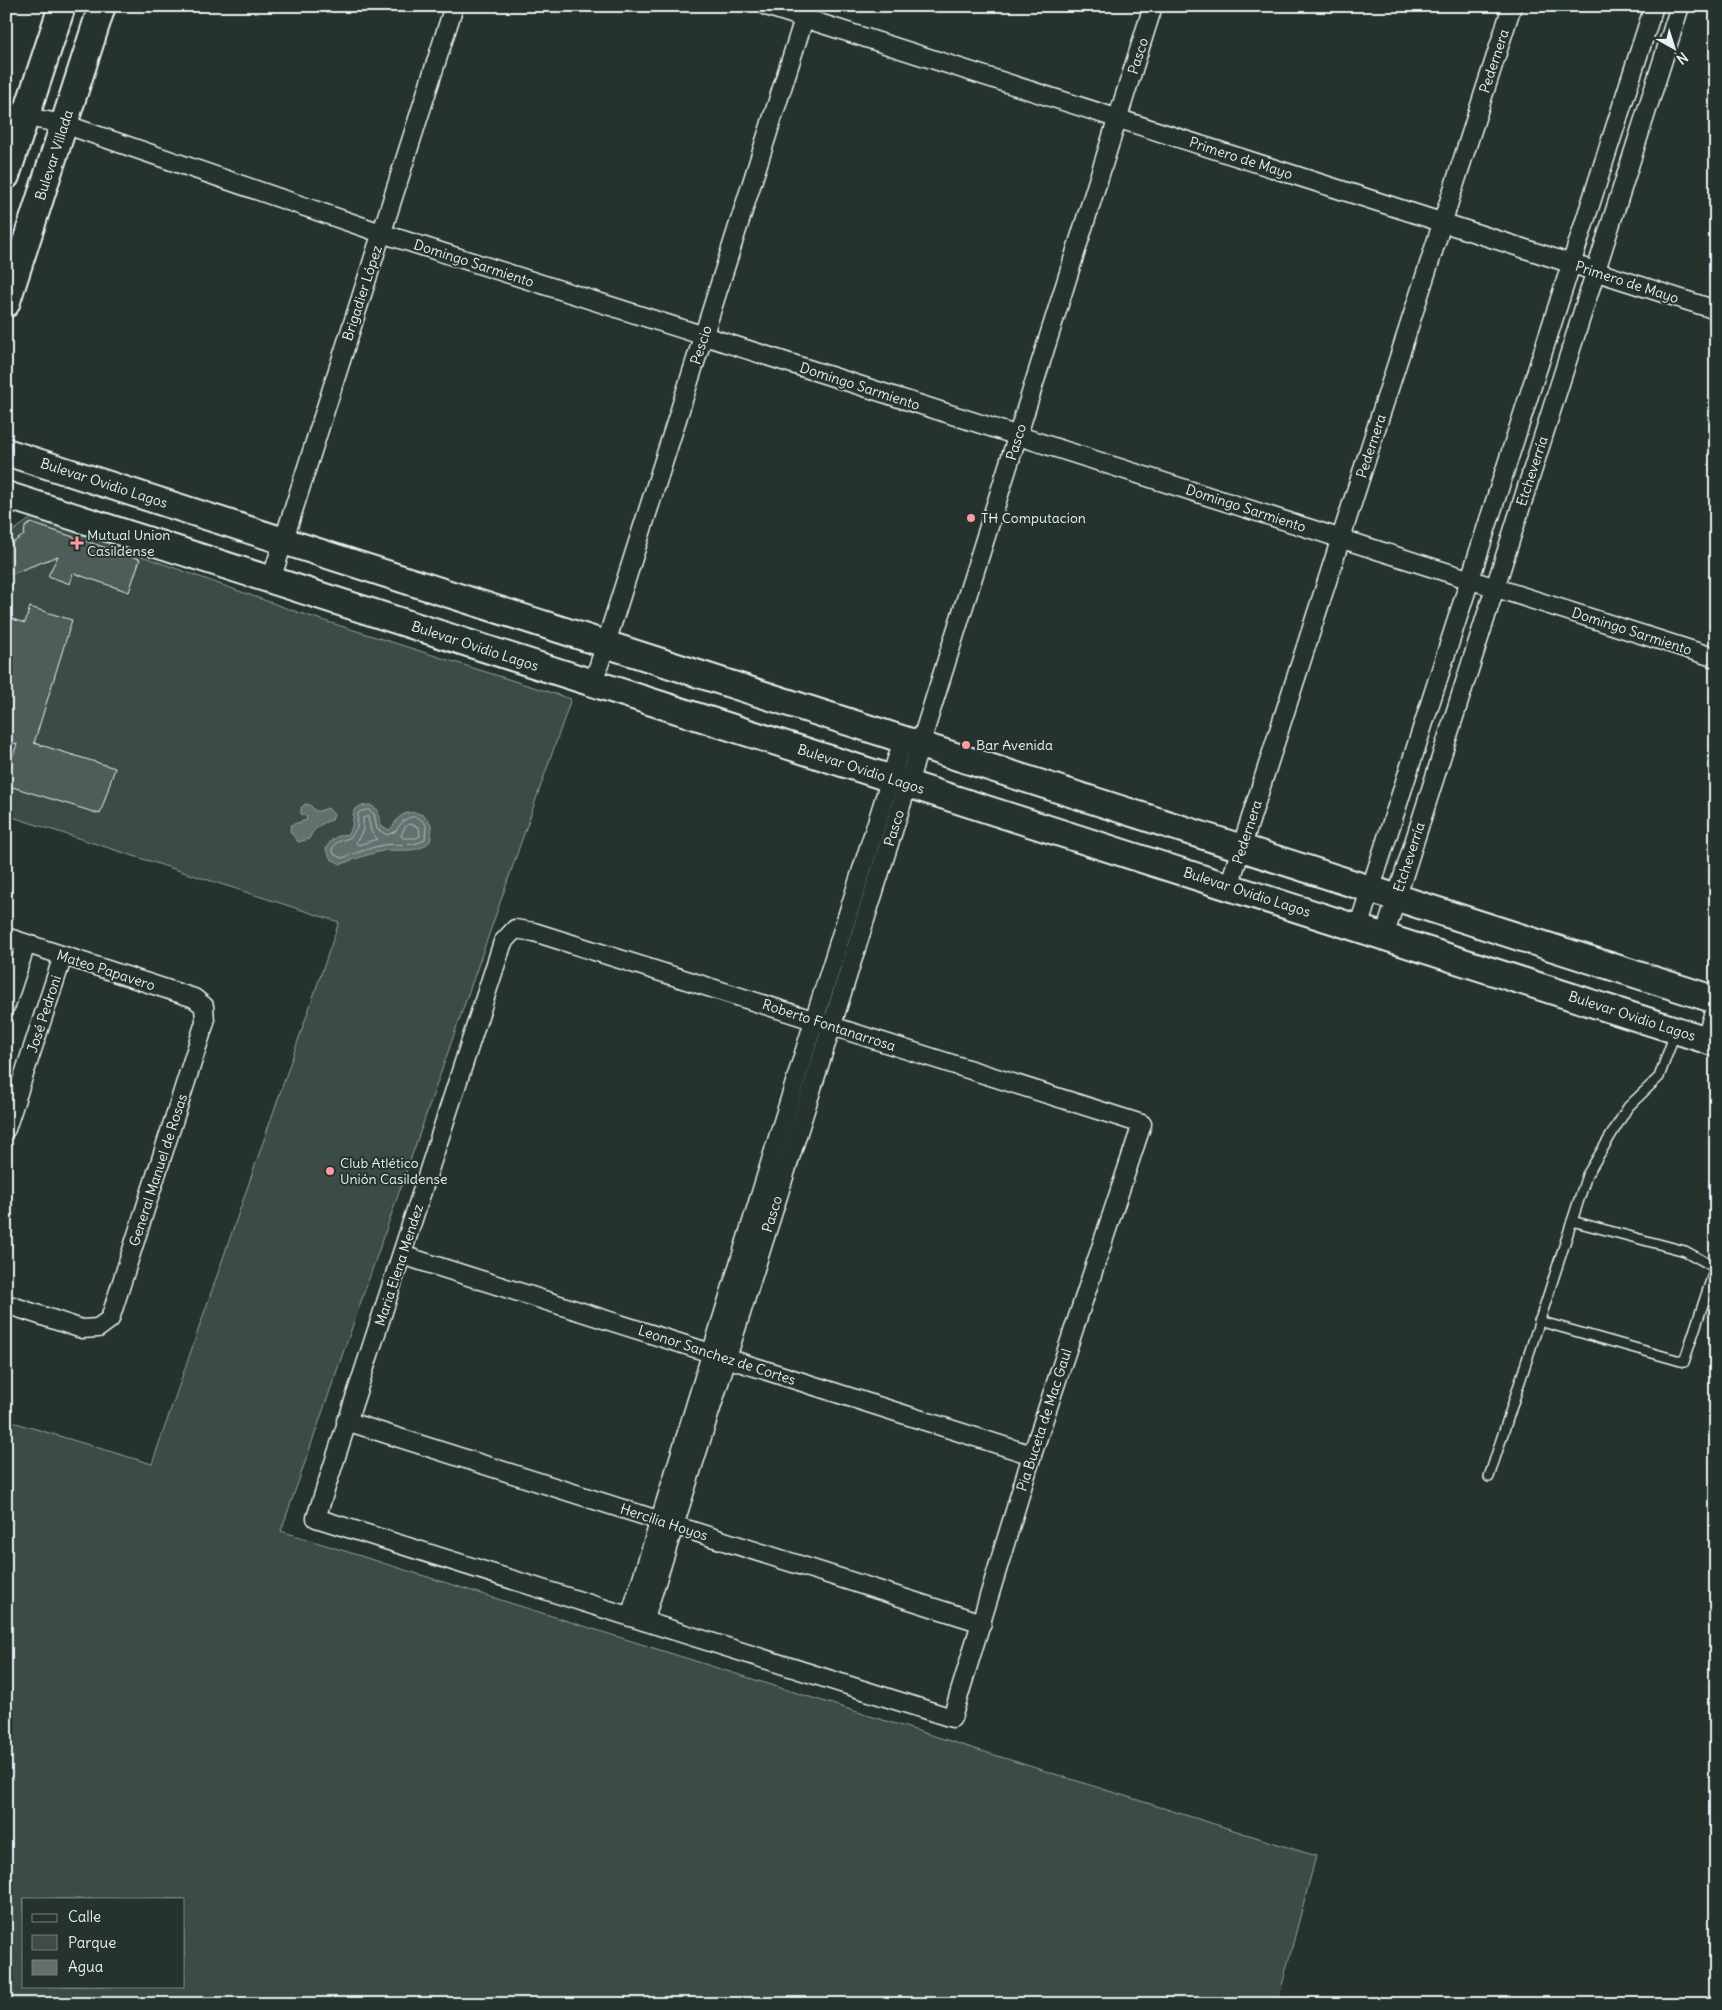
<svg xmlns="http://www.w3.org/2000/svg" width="1722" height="2010" font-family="Delius,sans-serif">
<rect width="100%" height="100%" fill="#26332d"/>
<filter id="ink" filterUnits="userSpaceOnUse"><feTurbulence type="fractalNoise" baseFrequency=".02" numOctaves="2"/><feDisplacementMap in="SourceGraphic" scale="10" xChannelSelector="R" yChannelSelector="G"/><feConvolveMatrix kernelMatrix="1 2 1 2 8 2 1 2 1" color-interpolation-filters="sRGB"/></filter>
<g filter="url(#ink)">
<path fill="#3e4b47" stroke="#939ea0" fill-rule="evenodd" d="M33 517 300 613 571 699 281 1531 1316 1856 1277 2004H6V1420L152 1464 339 922 6 815V536ZM24 1899H184V1986H24Z"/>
<g fill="#636f6d" stroke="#98a3a5">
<path d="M305 804 310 805 315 811H319L328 808 334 815 332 820C322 822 312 830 309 839L298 842 290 831 291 825 307 820 306 816 301 814V808Z"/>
<path d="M370 805 378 810 381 826 389 830C395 826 395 820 401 816 411 809 427 813 431 825 432 831 431 836 430 841 418 855 398 848 382 851 368 854 355 859 341 864L331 859 326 850C330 838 337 836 348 834L352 827 354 810 360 806Z"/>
</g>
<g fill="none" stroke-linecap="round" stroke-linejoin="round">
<g stroke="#b3bdc0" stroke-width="1">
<path d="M369 810 374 814 377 829 387 835 396 831C403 818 415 810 426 825L425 839C414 848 397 843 383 845 369 848 356 853 342 858L335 855 332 850C334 840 344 841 351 837L357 828 358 813 362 811Z"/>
<polygon points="368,817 371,831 377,839 358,845 356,842 363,830 363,818"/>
<polygon points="410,824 419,827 420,836 416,838 403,838 401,835 405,827"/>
</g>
</g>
<g fill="#505c59" stroke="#e8f1f8">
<polygon points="31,523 140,559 129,592 73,573 70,584 48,576 58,556 6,576 6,547 24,535 25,527"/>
<polygon points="30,607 72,620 34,743 115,768 100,814 6,785 6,776 17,744 6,742 6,617 25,623"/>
</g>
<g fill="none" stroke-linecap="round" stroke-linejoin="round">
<g stroke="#e8f1f8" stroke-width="12">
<g id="service">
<polyline points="1572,1221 1685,1251 1716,1268"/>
<polyline points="1539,1321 1684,1362 1715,1268"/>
<polyline points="1489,1477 1587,1175 1628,1107 1659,1077 1675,1033"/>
</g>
</g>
<g stroke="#e8f1f8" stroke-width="21">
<g id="minor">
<polyline points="766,6 1716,310"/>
<polyline points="6,111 26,117 64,124 381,233 1716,658"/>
<polyline points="271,580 454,6"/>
<polyline points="593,684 808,6"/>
<polyline points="1229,886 1512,6"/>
<polyline points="1358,928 1654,6"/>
<polygon points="515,929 534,932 1142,1124 1032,1455 952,1718 316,1518 503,942"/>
<polyline points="6,937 194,998 204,1006 205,1022 110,1319 98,1328 82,1329 6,1304"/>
<polyline points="1384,937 1680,6"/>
<polyline points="6,1005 26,944"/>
<polyline points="1705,1040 1716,1006"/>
<polyline points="6,1129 63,956"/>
<polyline points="402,1255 1032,1455"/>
<polyline points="346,1421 982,1623"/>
<polyline points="630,1617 814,1021 903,740"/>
<polyline points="644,1621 1153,6"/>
</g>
</g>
<g stroke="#e8f1f8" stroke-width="30">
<g id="secondary">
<polyline points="6,176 62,6"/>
<polyline points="6,304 102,6"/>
<polyline points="6,452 1716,1000"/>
<polyline points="6,495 1716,1043"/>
</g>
</g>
<use href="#service" stroke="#26332d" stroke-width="9"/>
<use href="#minor" stroke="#26332d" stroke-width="18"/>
<use href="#secondary" stroke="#26332d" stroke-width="26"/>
</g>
</g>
<g fill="#ff9aa2" stroke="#26332d" stroke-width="2">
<circle cx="971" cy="518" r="5"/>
<path d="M74.5 535.5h5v5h5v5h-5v5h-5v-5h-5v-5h5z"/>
<circle cx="966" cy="745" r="5"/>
<circle cx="330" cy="1171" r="5"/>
</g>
<g text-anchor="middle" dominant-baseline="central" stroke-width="4" stroke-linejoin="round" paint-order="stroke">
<g font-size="14" fill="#e8f1f8" stroke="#26332d">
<text transform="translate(1138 56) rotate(-72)">Pasco</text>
<text transform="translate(1494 61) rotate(-72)">Pedernera</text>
<text transform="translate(54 155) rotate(-72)">Bulevar Villada</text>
<text transform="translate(1241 158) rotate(18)">Primero de Mayo</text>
<text transform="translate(474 263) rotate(18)">Domingo Sarmiento</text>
<text transform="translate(1627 282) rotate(18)">Primero de Mayo</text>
<text transform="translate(362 293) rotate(-72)">Brigadier López</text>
<text transform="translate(701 345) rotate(-72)">Pescio</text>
<text transform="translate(860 386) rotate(18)">Domingo Sarmiento</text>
<text transform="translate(1016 442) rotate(-73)">Pasco</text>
<text transform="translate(1371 446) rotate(-72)">Pedernera</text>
<text transform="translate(1532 471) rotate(-72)">Etcheverría</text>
<text transform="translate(104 483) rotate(18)">Bulevar Ovidio Lagos</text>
<text transform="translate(1246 508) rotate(18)">Domingo Sarmiento</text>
<text transform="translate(1632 631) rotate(18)">Domingo Sarmiento</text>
<text transform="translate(475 646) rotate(18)">Bulevar Ovidio Lagos</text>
<text transform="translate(861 769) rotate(18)">Bulevar Ovidio Lagos</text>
<text transform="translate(894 828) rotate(-73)">Pasco</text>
<text transform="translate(1247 832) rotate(-72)">Pedernera</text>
<text transform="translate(1409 857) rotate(-72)">Etcheverría</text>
<text transform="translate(1247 892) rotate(18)">Bulevar Ovidio Lagos</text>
<text transform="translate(106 970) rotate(18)">Mateo Papavero</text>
<text transform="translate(44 1014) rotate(-72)">José Pedroni</text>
<text transform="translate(1632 1016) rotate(18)">Bulevar Ovidio Lagos</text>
<text transform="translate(829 1025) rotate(18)">Roberto Fontanarrosa</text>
<text transform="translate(158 1170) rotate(-72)">General Manuel de Rosas</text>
<text transform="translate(772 1214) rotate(-73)">Pasco</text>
<text transform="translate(399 1265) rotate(-72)">Maria Elena Mendez</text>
<text transform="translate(717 1355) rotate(18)">Leonor Sanchez de Cortes</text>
<text transform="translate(1044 1420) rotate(-72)">Pia Buceta de Mac Gaul</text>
<text transform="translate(664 1522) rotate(18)">Hercilia Hoyos</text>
</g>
<g font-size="14" fill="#e8f1f8" stroke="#26332d" text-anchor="start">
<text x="981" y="518">TH Computacion</text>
<text x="87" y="535">Mutual Union<tspan x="87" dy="16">Casildense</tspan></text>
<text x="976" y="745">Bar Avenida</text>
<text x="340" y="1163">Club Atlético<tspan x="340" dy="16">Unión Casildense</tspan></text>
</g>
</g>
<rect width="1722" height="2010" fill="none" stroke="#26332d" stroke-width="25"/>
<rect x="12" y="12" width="1697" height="1985" fill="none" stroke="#e8f1f8" stroke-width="2" filter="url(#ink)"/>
<rect x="22" y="1898" width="162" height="90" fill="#26332d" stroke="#747f7e"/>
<rect x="32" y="1914" width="25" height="8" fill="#26332d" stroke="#747f7e"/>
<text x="68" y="1922" font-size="15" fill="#e8f1f8">Calle</text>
<rect x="32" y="1935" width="25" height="15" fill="#3e4b47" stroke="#747f7e"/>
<text x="68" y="1948" font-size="15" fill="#e8f1f8">Parque</text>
<rect x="32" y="1960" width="25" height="15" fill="#636f6d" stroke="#747f7e"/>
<text x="68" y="1972" font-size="15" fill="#e8f1f8">Agua</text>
<g transform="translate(1674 48) rotate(141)" stroke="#26332d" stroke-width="4" paint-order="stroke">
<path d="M0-4L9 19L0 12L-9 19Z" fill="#e8f1f8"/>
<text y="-8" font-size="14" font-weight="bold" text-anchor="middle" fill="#e8f1f8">N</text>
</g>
</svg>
